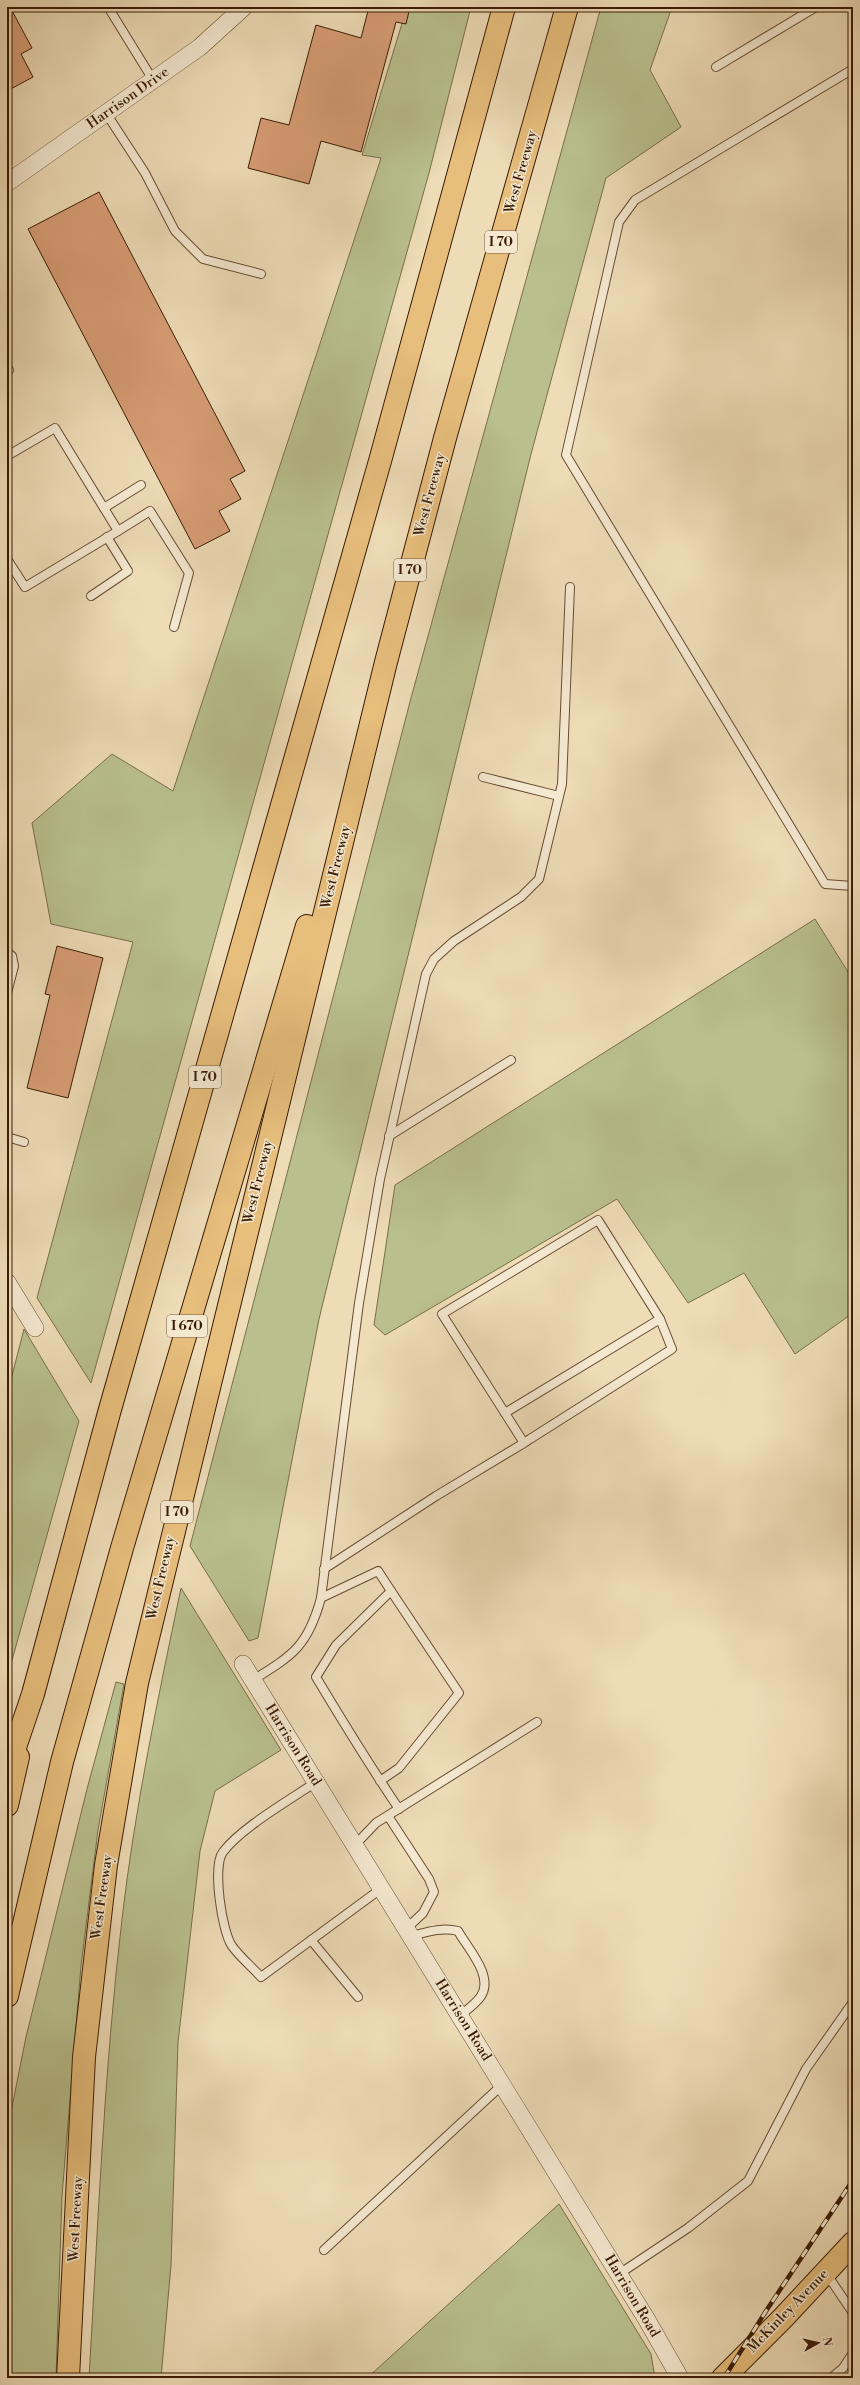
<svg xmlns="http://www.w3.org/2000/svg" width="860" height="2385" font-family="'Libre Bodoni',serif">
<rect width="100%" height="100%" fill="#eedcb7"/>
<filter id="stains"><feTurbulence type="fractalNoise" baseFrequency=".005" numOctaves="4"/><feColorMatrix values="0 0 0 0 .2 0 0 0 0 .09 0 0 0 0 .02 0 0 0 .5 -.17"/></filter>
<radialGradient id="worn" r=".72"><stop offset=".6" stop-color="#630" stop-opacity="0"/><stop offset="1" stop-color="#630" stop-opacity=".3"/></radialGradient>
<g fill="#b9c08e" stroke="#7a6e49">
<polygon points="407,7 471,7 429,173 91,1383 37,1298 133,942 51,924 32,823 112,754 173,791 381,158 362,155"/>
<polygon points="601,7 672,7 650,70 681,127 606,178 531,454 319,1319 258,1638 249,1641 190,1546 411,698"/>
<polygon points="815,919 853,980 853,1313 795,1354 744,1273 688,1303 617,1199 385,1335 374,1325 395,1185"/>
<polygon points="24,1329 79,1421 7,1678 7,1395"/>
<path d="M181 1588 281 1750 215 1791 200 1851 178 2042 171 2265 161 2378H89C98 2225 104 2071 122 1919 135 1807 158 1698 181 1588Z"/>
<polygon points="116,1682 124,1684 98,1830 81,1966 62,2196 56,2378 7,2378 7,2132 26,2037 87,1789"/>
<polygon points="559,2204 651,2354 655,2378 367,2378"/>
</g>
<g fill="#d79d75" stroke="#3a1c04">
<polygon points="7,7 10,7 32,48 21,54 33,77 7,91"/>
<polygon points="369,7 410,7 406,24 396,22 361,152 321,141 309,184 248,168 261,118 289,125 316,25 361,38"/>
<polygon points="99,192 245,471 230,479 241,499 219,511 230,531 195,549 28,229"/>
<polygon points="57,946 103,958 68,1098 27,1088 50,995 45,994"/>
</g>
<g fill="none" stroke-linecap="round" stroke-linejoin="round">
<g stroke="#674c31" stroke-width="10">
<g id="service">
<polyline points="108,7 153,80"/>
<polyline points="716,67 816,7"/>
<polyline points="853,69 635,200 619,222 566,455 825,884 853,886"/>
<polyline points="106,113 145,173 175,231 203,259 261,274"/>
<polyline points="7,367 9,370"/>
<polyline points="7,456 55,428 118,531 150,511 189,573 174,627"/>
<polyline points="104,508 141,485"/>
<polyline points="7,559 25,587 118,531"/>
<polyline points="91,596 128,571 107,537"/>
<polyline points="483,777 559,796"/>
<polyline points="7,952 12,956 14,966 7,993"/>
<polyline points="389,1136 511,1060"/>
<polyline points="7,1137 24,1142"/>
<polyline points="505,1413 660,1319"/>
<polyline points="324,1569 436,1496 524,1443 530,1439 672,1349 660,1319 598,1220 442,1314 524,1443"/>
<polyline points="321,1598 378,1571 391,1591"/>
<path d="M253 1680C293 1655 308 1646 321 1598L359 1303 380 1179 426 974 434 959 454 941 521 897 539 879 562 784 570 587"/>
<path d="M380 1781 399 1768 459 1693 391 1591 336 1645 316 1677C343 1722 370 1766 399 1809"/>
<path d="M316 1782C290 1800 242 1827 223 1852 212 1866 222 1932 232 1946 240 1957 252 1967 261 1977L382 1888"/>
<polyline points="388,1816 429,1879 434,1892 423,1913 406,1929"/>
<polyline points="355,1845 376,1823 537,1722"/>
<path d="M411 1936C427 1932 442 1927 458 1931 468 1949 494 1976 481 1996 476 2004 466 2010 460 2016"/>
<polyline points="311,1940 358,1997"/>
<polyline points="324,2250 502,2085"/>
<polyline points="826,2273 853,2313"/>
<polyline points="619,2274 688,2228 748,2181 806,2069 853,2002"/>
<polyline points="831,2378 843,2368 853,2353"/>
</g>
</g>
<g stroke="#674c31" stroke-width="18">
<g id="minor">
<polyline points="7,183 200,47 244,7"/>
<polyline points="7,1282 35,1328"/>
<polyline points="243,1664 647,2320 680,2378"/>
</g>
</g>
<g stroke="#3a1c04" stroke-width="24">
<polyline id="primary" points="723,2378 783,2318 853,2243"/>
</g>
<g stroke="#3a1c04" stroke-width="24">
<g id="motorway">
<polyline points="7,1771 33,1694 109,1413 380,461 504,7"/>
<polyline points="7,1805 18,1757"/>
<polyline points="7,1996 62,1762 122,1548 307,926"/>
<polyline points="68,2378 84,2057 106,1865 137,1683 386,662 445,438 567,7"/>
</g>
</g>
<use href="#service" stroke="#f4e8d0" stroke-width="8"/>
<use href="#minor" stroke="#f4e8d0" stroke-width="17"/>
<use href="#primary" stroke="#e7be7c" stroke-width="22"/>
<use href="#motorway" stroke="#e7be7c" stroke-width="22"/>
<g stroke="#3a1c04" stroke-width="4.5">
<polyline id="rail" points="724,2378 766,2311 853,2180"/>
</g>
<use href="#rail" stroke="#f4e8d0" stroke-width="3" stroke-dasharray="9" stroke-linecap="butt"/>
</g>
<g text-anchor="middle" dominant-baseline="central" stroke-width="3" stroke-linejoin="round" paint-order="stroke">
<g fill="#f4e8d0" stroke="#725941" stroke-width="1">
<rect x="485" y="231" width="32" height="22" rx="3"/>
<rect x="394" y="559" width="32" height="22" rx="3"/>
<rect x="189" y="1066" width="32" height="22" rx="3"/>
<rect x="167" y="1315" width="40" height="22" rx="3"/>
<rect x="161" y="1501" width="32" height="22" rx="3"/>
</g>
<g font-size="13" font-weight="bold" fill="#3a1c04">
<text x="501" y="242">I 70</text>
<text x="410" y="570">I 70</text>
<text x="205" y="1077">I 70</text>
<text x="187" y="1326">I 670</text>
<text x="177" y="1512">I 70</text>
</g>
<g font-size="14" fill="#3a1c04" stroke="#f4e8d0">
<text transform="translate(128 98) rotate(-35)">Harrison Drive</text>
<text transform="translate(521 172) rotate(-74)">West Freeway</text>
<text transform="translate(430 495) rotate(-75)">West Freeway</text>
<text transform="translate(336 867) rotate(-76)">West Freeway</text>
<text transform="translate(258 1182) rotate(-76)">West Freeway</text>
<text transform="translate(161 1578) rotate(-77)">West Freeway</text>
<text transform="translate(293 1745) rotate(58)">Harrison Road</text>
<text transform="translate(102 1897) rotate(-82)">West Freeway</text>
<text transform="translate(463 2020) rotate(58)">Harrison Road</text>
<text transform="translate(76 2219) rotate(-87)">West Freeway</text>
<text transform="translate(632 2296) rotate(59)">Harrison Road</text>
<text transform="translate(788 2311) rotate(-46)">McKinley Avenue</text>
</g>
</g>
<rect width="860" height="2385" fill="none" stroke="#eedcb7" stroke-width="24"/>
<rect x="8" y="8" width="844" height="2369" fill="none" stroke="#3a1c04" stroke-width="2"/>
<rect x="12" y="12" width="836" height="2361" fill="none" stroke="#3a1c04"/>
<g transform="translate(818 2343) rotate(82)" stroke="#f4e8d0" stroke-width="3" paint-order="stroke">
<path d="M0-3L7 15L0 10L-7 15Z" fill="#3a1c04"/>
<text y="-6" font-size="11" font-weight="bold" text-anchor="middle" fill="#3a1c04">N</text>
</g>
<rect width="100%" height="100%" filter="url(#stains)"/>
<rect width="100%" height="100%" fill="url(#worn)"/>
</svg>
